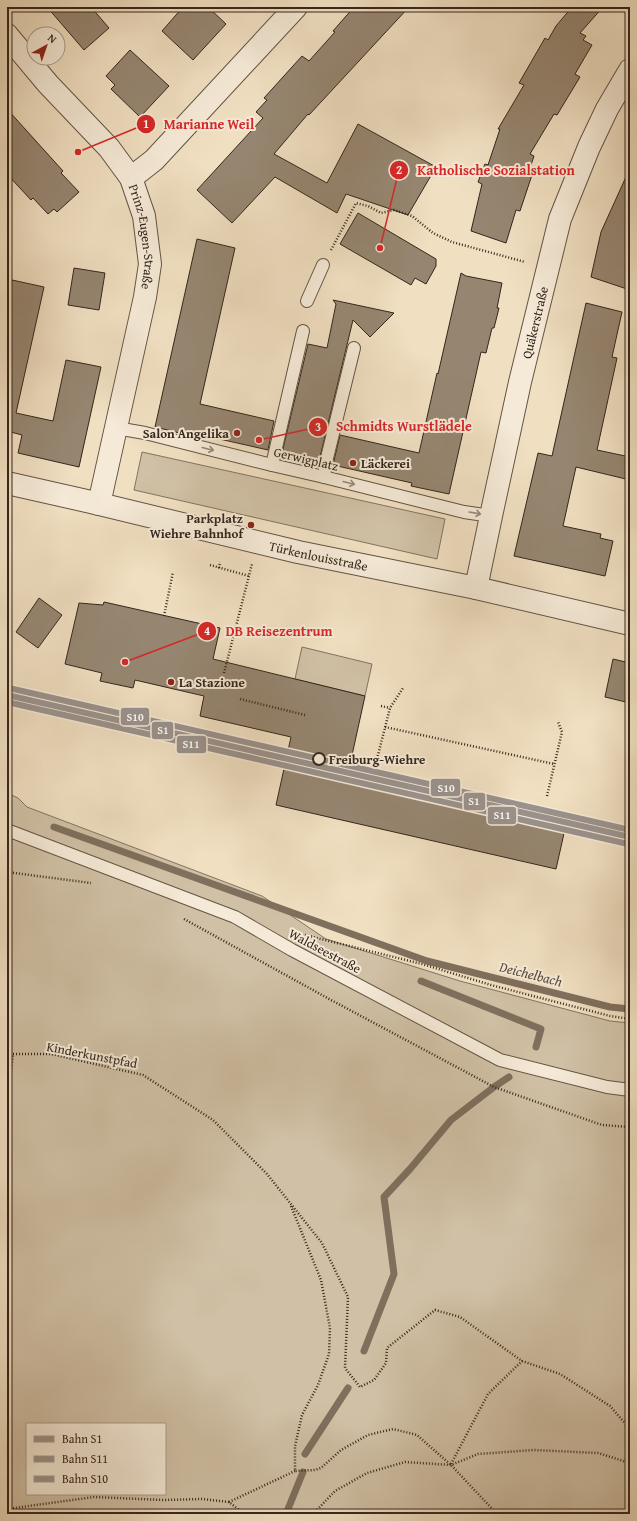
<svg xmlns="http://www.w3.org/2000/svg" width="637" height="1521" font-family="'Gentium Book Plus',serif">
<rect width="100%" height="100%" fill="#f0dfc1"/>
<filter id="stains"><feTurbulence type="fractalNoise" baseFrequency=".005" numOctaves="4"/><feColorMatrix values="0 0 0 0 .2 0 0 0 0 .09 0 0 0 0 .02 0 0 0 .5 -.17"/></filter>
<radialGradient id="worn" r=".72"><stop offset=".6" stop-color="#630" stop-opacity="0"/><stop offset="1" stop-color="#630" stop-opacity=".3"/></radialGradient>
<g fill="#d0c0a5" stroke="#827360" fill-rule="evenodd">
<polygon points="142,452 445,519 437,559 134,490"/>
<polygon points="302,647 372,664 365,696 295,679"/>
<path d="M7 793 18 798 27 807 262 896 326 939 460 981 610 1021 630 1023V1514H7ZM27 1424H165V1494H27Z"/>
</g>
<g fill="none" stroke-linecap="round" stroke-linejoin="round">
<g stroke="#7f6f5d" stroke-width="7">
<polyline points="54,827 427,961 610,1007 630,1009"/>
<polyline points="421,981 541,1029 536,1047"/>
<polyline points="364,1351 394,1274 384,1197 410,1169 451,1120 494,1087 509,1077"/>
<polyline points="305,1454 348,1388"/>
<polyline points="286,1514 303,1472"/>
</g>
</g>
<g fill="#968671" stroke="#35261b">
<polygon points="47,7 91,7 109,28 84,50"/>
<polygon points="183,7 208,7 226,24 193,60 162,31"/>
<polygon points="354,7 409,7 309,115 308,114 274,154 327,183 358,124 436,167 408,215 346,194 337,213 275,177 232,223 197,190 263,118 256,112 267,100 264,98 302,56 309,61 335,32 333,31"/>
<polygon points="572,7 603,7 580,33 586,36 583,40 592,45 575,74 580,77 557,115 554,114 530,154 534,156 530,168 534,169 520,211 516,210 506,243 471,231 482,184 478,182 485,164 488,165 500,129 498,129 524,85 519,83 545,38 548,40 556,26"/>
<polygon points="130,50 169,86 140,117 111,89 115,85 106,76"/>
<polygon points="7,109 63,171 61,173 79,192 57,212 54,209 48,214 33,198 31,200 7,174"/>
<polygon points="630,168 630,277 627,289 591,277 601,232"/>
<polygon points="358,213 436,259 436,266 426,284 415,278 411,285 340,244"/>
<polygon points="197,239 235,248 200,404 274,421 268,450 193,433 192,436 155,427"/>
<polygon points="74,268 105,273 99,310 68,305"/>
<polygon points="461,273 466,276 502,283 497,308 499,308 494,328 492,328 486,353 481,352 449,494 411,486 412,483 333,465 340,435 419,453 437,373 438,374"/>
<polygon points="12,280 44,287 16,413 53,421 66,360 101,367 79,467 18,453 22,435 7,431 11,416 7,416 7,302"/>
<polygon points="333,300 394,313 370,337 353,320 318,465 282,457 282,453 308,344 327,348 336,304"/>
<polygon points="586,303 622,312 612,357 617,358 597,450 630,457 630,480 576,467 563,526 601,534 600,538 613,541 605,576 514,556 538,453 552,456"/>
<polygon points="39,598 62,615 38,648 16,632"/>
<polygon points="104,602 220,628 213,659 365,696 347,778 565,829 556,869 276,805 291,737 200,716 204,696 135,680 133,688 100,681 102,673 65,664 79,603 103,605"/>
<polygon points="613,659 630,663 630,703 605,697"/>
</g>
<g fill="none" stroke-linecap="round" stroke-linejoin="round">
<g stroke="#645444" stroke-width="14">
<g id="lane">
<polyline points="307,301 323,265"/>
<polyline points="116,428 145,433 272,465 324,477 464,512 491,516"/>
<polyline points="272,465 303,331"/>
<polyline points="324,477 326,462 354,348"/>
<polyline points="7,830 235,917 292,950 500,1060 607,1087 630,1090"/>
</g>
</g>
<g stroke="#645444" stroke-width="24">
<g id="street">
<path id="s1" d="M7 35 48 84 109 148 131 178 144 216 150 264 145 297 99 504"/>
<polyline points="131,178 154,160 296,7"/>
<path id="s2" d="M7 483 91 502 298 552 476 588 630 624"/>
<path id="s3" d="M476 588 491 516 520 382 560 219 589 147 607 109 630 70"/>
</g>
</g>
<g stroke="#35261b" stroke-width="2.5" stroke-dasharray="1 2" stroke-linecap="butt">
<polyline points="331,250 356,203 368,206 381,213 394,210 412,216 433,233 452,242 525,262"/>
<polyline points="210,565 249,576"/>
<polyline points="219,568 220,562"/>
<polyline points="164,616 173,572"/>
<polyline points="224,673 252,564"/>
<polyline points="240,699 305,715"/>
<polyline points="381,706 390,708"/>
<polyline points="385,727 554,764"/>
<polyline points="377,759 390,708 403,688"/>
<polyline points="547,796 562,732 558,722"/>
<polyline points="7,872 91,883"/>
<polyline points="184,919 331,1000 494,1087 602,1125 630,1127"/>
<polyline points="305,935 422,964 491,985 610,1016 630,1019"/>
<polyline points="7,1054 51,1054 143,1075 213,1120 267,1174 322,1243 348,1297 345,1368 360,1387 374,1380 386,1363 387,1348 435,1310 460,1317 522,1361 560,1374 610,1406 630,1429"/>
<polyline points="7,1086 10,1078 13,1054"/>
<polyline points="291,1206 321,1280 330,1328 329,1354 318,1385 302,1415 295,1446 295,1471 315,1470 321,1468 341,1450 368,1435 393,1429 417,1435 451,1465 497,1514"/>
<polyline points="451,1464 488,1394 522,1361"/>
<polyline points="229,1502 295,1471"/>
<polyline points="7,1509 94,1497 164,1500 202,1499 229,1502 244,1514"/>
<polyline points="313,1514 335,1491 367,1473 405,1462 451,1465 478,1454 534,1450 598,1453 630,1463"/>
</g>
<use href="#lane" stroke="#f5ead7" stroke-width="12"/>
<use href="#street" stroke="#f5ead7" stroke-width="22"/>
<g stroke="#f5ead7" stroke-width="9">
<polyline id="rail-1" points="7,695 630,837"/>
</g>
<g stroke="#f5ead7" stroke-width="9">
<polyline id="rail-2" points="7,702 628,844"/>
</g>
<g stroke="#f5ead7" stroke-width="9">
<polyline id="rail-3" points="9,688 630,830"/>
</g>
<use href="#rail-1" stroke="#9a928d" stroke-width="6"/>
<use href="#rail-2" stroke="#9a928d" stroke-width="6"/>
<use href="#rail-3" stroke="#9a928d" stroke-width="6"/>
</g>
<defs><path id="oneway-shaft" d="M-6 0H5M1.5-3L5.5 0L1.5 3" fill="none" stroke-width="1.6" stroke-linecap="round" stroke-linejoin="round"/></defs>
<g stroke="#958879">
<use href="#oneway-shaft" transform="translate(208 449) rotate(14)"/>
<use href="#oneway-shaft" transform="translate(349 483) rotate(14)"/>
<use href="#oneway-shaft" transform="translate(475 513) rotate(10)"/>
</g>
<g fill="#8f2418" stroke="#f5ead7" stroke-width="1.5">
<circle cx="237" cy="433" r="4"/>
<circle cx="353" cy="463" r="4"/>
<circle cx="251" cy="525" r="4"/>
<circle cx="171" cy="682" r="4"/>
</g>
<circle fill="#f5ead7" stroke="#35261b" stroke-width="2" cx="319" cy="759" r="6"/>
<g text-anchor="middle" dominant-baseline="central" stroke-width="4" stroke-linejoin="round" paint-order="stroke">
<g font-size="13" fill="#35261b" stroke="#f5ead7">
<text stroke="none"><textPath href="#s1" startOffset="250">Prinz-Eugen-Straße</textPath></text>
<text stroke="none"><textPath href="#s3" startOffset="272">Quäkerstraße</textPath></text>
<text transform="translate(306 459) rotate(13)">Gerwigplatz</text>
<text stroke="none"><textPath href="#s2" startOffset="320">Türkenlouisstraße</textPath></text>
<text transform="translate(325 951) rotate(28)">Waldseestraße</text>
<text transform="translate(92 1055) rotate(11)">Kinderkunstpfad</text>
</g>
<g font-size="13" font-weight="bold" fill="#35261b" stroke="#f5ead7" text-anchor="end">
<text x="229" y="433">Salon Angelika</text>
<text x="361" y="463" text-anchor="start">Läckerei</text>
<text x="243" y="518">Parkplatz<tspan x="243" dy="15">Wiehre Bahnhof</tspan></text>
<text x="179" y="682" text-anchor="start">La Stazione</text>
</g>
<g font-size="13" font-weight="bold" fill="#35261b" stroke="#f5ead7" text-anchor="start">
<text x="329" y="759">Freiburg-Wiehre</text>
</g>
<g font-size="14" font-style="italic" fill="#5a4b3c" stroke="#f5ead7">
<text transform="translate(531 974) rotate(14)">Deichelbach</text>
</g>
</g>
<path fill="none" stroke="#d62828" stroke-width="1.5" d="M78 152L146 124M380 248L399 170M259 440L318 427M125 662L207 631"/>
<g fill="#d62828" stroke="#f5ead7" stroke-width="1.5">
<circle cx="78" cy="152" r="4"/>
<circle cx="380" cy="248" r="4"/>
<circle cx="259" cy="440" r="4"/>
<circle cx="125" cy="662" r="4"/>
<circle cx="146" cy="124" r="10"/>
<circle cx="399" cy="170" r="10"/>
<circle cx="318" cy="427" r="10"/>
<circle cx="207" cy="631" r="10"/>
</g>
<g font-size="12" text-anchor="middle" font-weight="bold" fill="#fff">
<text x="146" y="128">1</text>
<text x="399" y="174">2</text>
<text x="318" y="431">3</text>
<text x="207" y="635">4</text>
</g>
<g font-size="14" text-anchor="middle" font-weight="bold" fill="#d62828" stroke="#f5ead7" stroke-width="4" stroke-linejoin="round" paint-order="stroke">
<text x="209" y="129">Marianne Weil</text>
<text x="496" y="175">Katholische Sozialstation</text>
<text x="404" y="431">Schmidts Wurstlädele</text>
<text x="279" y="636">DB Reisezentrum</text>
</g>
<g stroke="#f5ead7" stroke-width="1.5">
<rect x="120" y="707" width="30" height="19" rx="4" fill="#9a928d"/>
<rect x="151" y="721" width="23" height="19" rx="4" fill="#9a928d"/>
<rect x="176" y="735" width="31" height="19" rx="4" fill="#9a928d"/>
<rect x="430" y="778" width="31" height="19" rx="4" fill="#9a928d"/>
<rect x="463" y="792" width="23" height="19" rx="4" fill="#9a928d"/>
<rect x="487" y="806" width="30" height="19" rx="4" fill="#9a928d"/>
</g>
<g font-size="11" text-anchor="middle" font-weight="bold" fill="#fff">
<text x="135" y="721">S10</text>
<text x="163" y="734">S1</text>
<text x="191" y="748">S11</text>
<text x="446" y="792">S10</text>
<text x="474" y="805">S1</text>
<text x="502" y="819">S11</text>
</g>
<rect width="637" height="1521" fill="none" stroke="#f0dfc1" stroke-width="24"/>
<rect x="8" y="8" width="621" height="1505" fill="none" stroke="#35261b" stroke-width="2"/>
<rect x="12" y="12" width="613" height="1497" fill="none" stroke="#35261b"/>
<rect x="26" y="1423" width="140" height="72" fill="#f5ead7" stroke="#a89c8c"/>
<rect x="34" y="1436" width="20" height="6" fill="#9a928d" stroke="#a89c8c"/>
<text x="62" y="1443" font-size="12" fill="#35261b">Bahn S1</text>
<rect x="34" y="1456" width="20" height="6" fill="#9a928d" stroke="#a89c8c"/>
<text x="62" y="1463" font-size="12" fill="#35261b">Bahn S11</text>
<rect x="34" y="1476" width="20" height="6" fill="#9a928d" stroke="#a89c8c"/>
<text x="62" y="1483" font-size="12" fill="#35261b">Bahn S10</text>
<g transform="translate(46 46) rotate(40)"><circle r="19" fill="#f5ead7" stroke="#a89c8c"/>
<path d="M0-3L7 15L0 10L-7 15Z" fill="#8f2418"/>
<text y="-6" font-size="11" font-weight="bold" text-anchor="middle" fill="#35261b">N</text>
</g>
<rect width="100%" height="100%" filter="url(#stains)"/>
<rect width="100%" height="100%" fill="url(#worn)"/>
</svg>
